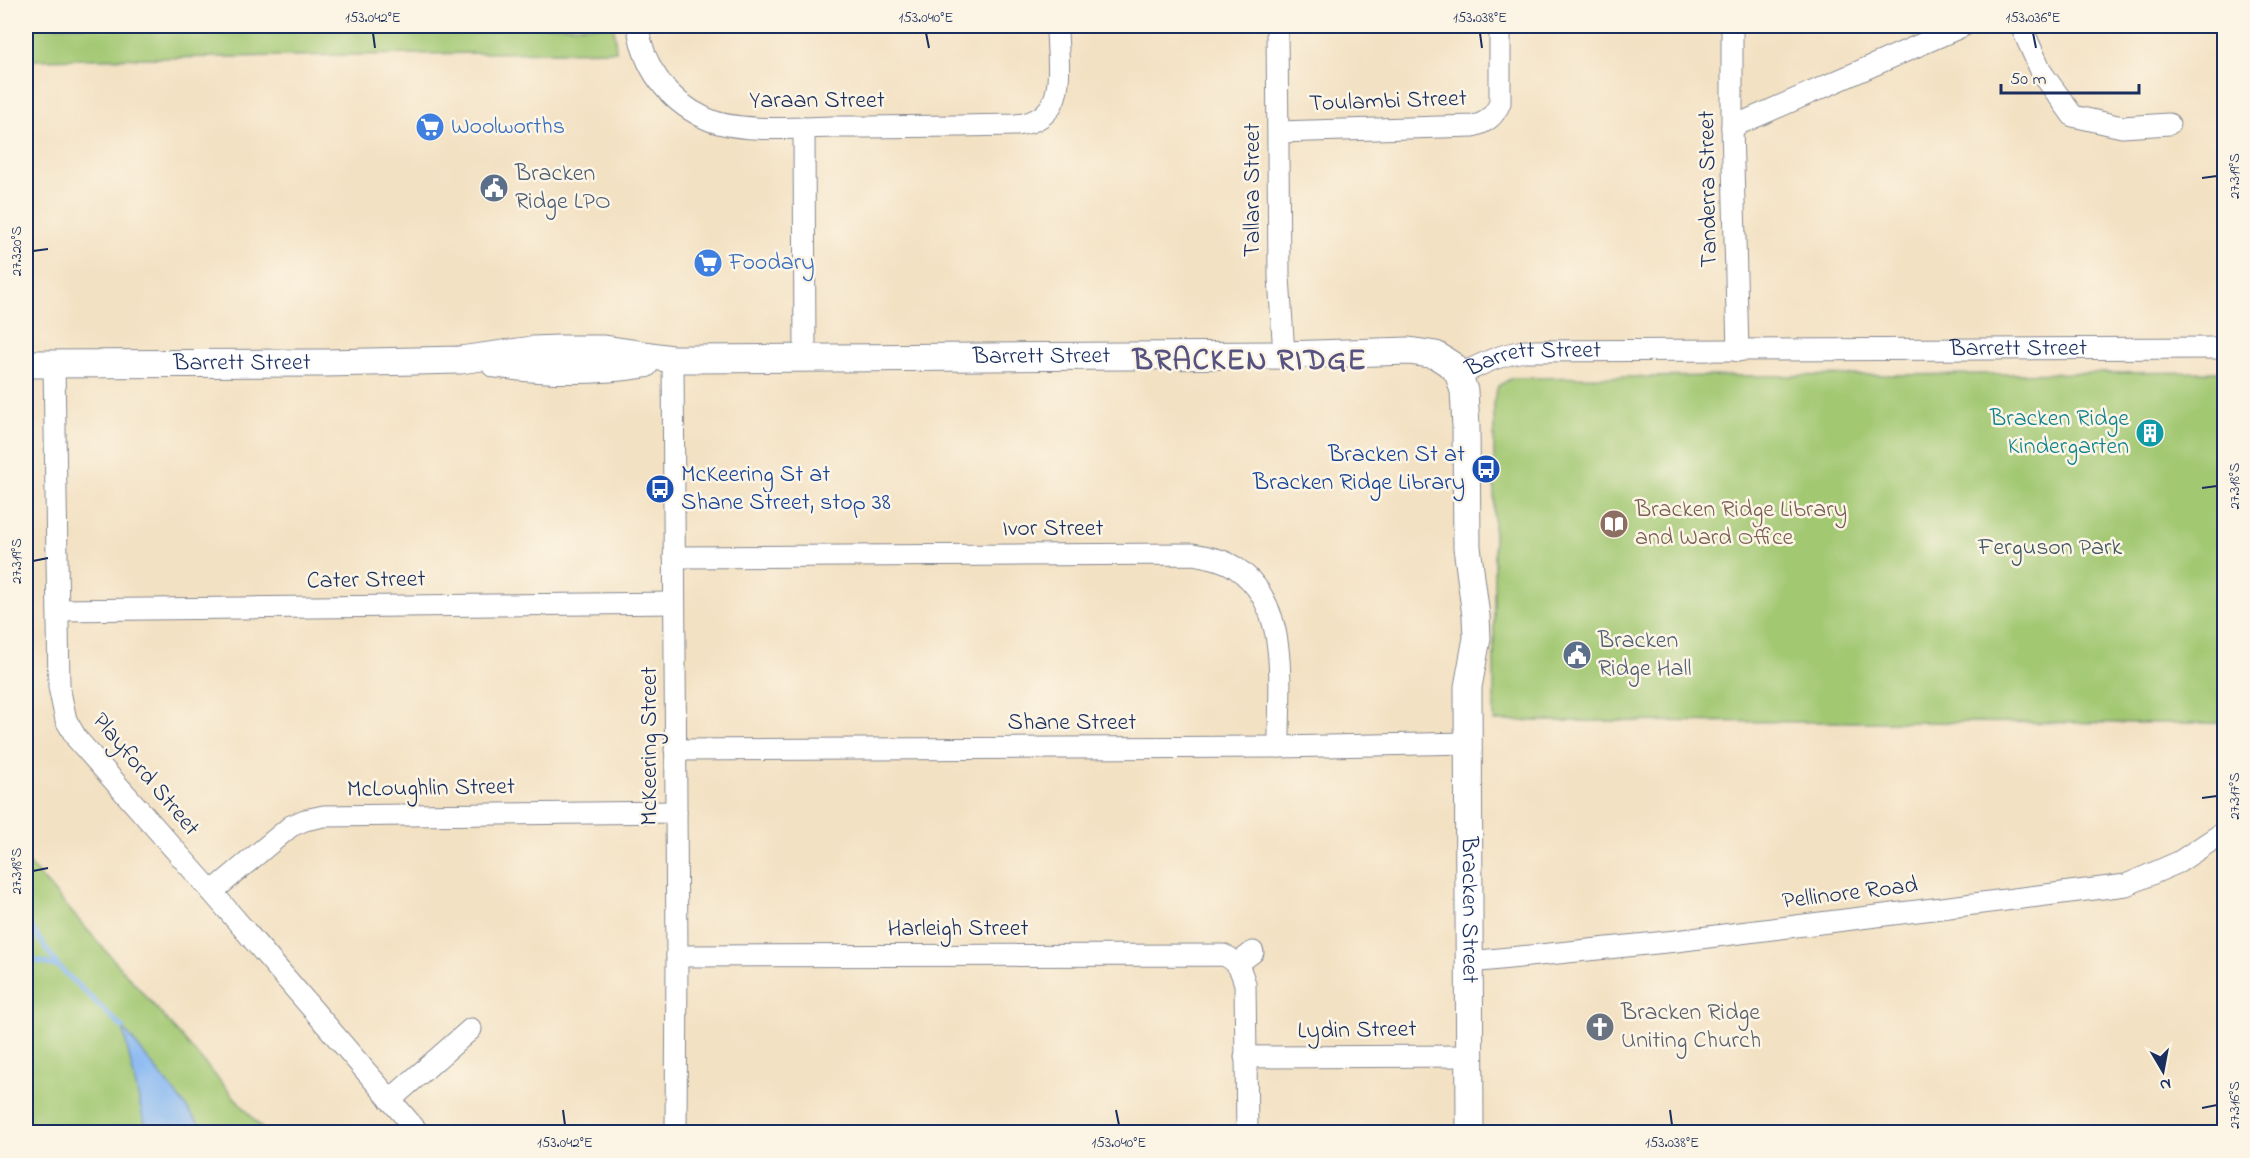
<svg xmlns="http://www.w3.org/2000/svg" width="2250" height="1158" font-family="'Indie Flower',sans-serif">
<rect width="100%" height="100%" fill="#fcf5e5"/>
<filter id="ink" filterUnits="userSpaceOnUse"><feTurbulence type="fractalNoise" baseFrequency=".0167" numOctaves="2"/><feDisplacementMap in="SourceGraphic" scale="12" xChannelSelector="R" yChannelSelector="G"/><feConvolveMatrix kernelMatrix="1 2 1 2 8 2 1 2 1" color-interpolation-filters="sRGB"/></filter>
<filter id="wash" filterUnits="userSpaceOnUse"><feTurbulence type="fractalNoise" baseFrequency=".008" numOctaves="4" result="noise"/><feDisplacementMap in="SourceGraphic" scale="24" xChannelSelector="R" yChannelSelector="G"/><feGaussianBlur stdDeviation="1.35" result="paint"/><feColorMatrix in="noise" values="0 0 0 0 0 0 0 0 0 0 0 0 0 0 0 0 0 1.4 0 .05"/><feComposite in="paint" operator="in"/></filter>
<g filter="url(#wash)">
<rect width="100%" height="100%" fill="#f3e1c3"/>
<g fill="#a2c872" stroke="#5e7c68" stroke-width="1.5">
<polygon points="26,26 614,26 616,51 26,60"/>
<polygon points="2224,372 2224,723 1494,721 1494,400 1498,386 1512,378"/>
<polygon points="26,860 265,1132 26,1132"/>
</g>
<polygon fill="#87b8f3" stroke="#5174a8" stroke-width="1.5" points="123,1028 206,1132 150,1132 143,1118"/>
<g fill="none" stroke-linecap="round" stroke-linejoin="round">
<g stroke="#87b8f3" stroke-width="5">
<polyline points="26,920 59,967 123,1028"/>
<polyline points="26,958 59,967"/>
</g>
</g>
</g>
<g filter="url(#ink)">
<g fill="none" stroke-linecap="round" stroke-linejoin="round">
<g stroke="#878890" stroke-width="23">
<g id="minor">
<path d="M638 26C643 67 667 100 705 118 735 133 798 128 832 127 893 127 955 126 1016 125 1071 119 1057 67 1057 26"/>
<polyline points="1277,26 1279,277 1284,355"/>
<polyline points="1732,26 1732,127 1738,351"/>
<polyline points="2021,26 2042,73 2073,116 2122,127 2169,124"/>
<polyline points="1732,127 1963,26"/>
<polyline points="804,128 805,358"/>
<path d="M1279 132 1473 126C1487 123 1494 116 1500 103V26"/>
<polyline points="673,359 677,956 676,1132"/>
<polyline points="54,364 59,687 66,720 77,739 212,892 418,1132"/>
<path id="s1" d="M1459 375C1482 364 1498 355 1524 351L2224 348"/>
<path d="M674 557 1193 554C1208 557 1223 559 1236 568 1292 606 1278 688 1279 747"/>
<polyline points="58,610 674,603"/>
<polyline points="675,750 1279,747 1468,743"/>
<polyline points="212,892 291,826 305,820 324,816 676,812"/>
<path d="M677 956 1223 955C1237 960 1241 970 1245 984L1247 1132"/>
<polyline points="1470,962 1676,941 2126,885 2179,862 2224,832"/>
<polyline points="1237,964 1253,952"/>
<polyline points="1245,1057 1470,1056"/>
<polyline points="390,1100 471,1029"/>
</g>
</g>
<g stroke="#878890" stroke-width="29">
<g id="tertiary">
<path id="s2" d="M26 364 325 363 460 360 533 350 558 349H604L673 359H690L1284 355 1409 351 1436 355 1453 366 1459 375 1464 391 1466 427 1467 547 1476 616 1477 638 1468 687 1470 1132"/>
<path d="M495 364C545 371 595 372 645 364"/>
</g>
</g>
<use href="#minor" stroke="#fff" stroke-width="21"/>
<use href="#tertiary" stroke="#fff" stroke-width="27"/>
</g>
</g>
<path fill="none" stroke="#1b2f5e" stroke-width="2" d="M373 33 375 48M926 33 929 48M1480 33 1482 48M2033 33 2036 48M2202 178 2217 176M33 251 48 249M2202 488 2217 486M33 561 48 558M2202 798 2217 796M33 871 48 868M2202 1108 2217 1105M563 1110 565 1125M1116 1110 1119 1125M1670 1110 1672 1125"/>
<defs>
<g id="supermarket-disc" transform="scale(1.5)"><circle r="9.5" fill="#3f7fe0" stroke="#fcf5e5"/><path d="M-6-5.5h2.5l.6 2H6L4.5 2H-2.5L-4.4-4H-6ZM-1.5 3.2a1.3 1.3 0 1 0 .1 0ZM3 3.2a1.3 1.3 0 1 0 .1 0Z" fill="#fff"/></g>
<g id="civic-disc" transform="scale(1.5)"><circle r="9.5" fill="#5c6f8a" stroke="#fcf5e5"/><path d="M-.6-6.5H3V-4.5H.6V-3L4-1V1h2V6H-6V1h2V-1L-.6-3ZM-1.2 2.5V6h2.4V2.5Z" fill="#fff"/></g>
<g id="building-disc" transform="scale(1.5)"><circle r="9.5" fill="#0f9aa8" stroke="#fcf5e5"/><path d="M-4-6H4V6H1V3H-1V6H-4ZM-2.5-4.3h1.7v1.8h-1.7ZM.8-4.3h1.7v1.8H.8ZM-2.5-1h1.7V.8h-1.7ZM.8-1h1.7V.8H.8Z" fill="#fff"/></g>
<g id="bus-disc" transform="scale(1.5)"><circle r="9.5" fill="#1a4fb4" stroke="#fcf5e5"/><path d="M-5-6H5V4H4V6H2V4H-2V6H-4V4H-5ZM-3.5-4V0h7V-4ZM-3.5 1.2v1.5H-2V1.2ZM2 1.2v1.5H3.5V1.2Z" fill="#fff"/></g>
<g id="library-disc" transform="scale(1.5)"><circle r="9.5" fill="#8d6e63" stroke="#fcf5e5"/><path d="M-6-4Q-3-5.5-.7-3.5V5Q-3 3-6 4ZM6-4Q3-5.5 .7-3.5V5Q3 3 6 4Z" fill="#fff"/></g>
<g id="church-disc" transform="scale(1.5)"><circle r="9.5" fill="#6b7280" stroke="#fcf5e5"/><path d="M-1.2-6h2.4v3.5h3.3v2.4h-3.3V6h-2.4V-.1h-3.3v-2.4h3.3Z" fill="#fff"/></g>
</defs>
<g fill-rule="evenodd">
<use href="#supermarket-disc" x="430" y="127"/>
<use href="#civic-disc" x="494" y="188"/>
<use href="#supermarket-disc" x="708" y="263"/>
<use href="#building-disc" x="2150" y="433"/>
<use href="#bus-disc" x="1486" y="469"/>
<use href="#bus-disc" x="660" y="489"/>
<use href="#library-disc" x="1614" y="524"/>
<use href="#civic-disc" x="1577" y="655"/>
<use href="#church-disc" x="1600" y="1027"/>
</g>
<g text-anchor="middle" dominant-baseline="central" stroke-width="5" stroke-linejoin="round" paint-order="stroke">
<g font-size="24" fill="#1b2f5e" stroke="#fcf5e5">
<text x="817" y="101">Yaraan Street</text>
<text transform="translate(1388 102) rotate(-2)">Toulambi Street</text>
<text transform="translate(1709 189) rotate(-91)">Tanderra Street</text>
<text transform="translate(1253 190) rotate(-90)">Tallara Street</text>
<text stroke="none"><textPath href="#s1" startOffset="564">Barrett Street</textPath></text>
<text stroke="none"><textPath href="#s2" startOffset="1017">Barrett Street</textPath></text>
<text stroke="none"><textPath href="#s1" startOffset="78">Barrett Street</textPath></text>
<text stroke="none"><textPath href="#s2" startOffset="216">Barrett Street</textPath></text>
<text x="1053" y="529">Ivor Street</text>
<text transform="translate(366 581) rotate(-1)">Cater Street</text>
<text x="1072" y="723">Shane Street</text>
<text transform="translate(650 746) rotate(-90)">McKeering Street</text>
<text transform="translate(145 775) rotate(50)">Playford Street</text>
<text transform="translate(431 789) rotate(-1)">McLoughlin Street</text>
<text transform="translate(1850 894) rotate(-7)">Pellinore Road</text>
<text stroke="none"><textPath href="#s2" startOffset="1980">Bracken Street</textPath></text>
<text x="958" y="929">Harleigh Street</text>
<text transform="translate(1357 1031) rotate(-1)">Lydin Street</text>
</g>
<g font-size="24" fill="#366cbe" stroke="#fcf5e5" text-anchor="start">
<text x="451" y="127">Woolworths</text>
<text x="729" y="263">Foodary</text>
</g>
<g font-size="24" fill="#4e5e75" stroke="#fcf5e5" text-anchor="start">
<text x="515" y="174">Bracken<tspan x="515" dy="28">Ridge LPO</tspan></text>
<text x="1598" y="641">Bracken<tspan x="1598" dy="28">Ridge Hall</tspan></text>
</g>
<g font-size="24" fill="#0d838f" stroke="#fcf5e5" text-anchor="end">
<text x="2129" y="419">Bracken Ridge<tspan x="2129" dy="28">Kindergarten</tspan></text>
</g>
<g font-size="24" fill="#164399" stroke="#fcf5e5" text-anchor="end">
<text x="1465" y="455">Bracken St at<tspan x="1465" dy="28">Bracken Ridge Library</tspan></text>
<text x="681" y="475" text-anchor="start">McKeering St at<tspan x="681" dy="28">Shane Street, stop 38</tspan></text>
</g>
<g font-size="24" fill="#785e54" stroke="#fcf5e5" text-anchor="start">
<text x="1635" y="510">Bracken Ridge Library<tspan x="1635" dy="28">and Ward Office</tspan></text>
</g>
<g font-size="24" fill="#3d5563" stroke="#fcf5e5">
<text x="2050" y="548">Ferguson Park</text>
</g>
<g font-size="24" fill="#5b616d" stroke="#fcf5e5" text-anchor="start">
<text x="1621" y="1013">Bracken Ridge<tspan x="1621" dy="28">Uniting Church</tspan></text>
</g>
<g font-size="30" font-weight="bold" letter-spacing="1.5" fill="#565281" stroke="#fcf5e5">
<text x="1250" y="362">BRACKEN RIDGE</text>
</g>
</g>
<rect width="2250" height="1158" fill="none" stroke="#fcf5e5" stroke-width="66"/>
<g transform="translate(2163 1071) rotate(170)" stroke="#fcf5e5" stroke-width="4.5" paint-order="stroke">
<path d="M0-4.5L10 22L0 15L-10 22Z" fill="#1b2f5e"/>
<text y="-9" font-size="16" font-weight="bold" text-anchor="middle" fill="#1b2f5e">N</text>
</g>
<path d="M2001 84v9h138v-9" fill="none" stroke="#1b2f5e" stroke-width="3"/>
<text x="2010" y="84" font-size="18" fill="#1b2f5e" stroke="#fcf5e5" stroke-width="4.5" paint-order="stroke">50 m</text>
<rect x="33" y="33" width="2184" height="1092" fill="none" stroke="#1b2f5e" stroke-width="2"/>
<g font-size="15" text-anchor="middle" fill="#1b2f5e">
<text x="373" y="22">153.042°E</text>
<text x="926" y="22">153.040°E</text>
<text x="1480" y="22">153.038°E</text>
<text x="2033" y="22">153.036°E</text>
<text transform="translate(2234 176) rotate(-90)" y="5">27.319°S</text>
<text transform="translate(16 251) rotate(-90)" y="5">27.320°S</text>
<text transform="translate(2234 486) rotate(-90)" y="5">27.318°S</text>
<text transform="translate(16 561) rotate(-90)" y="5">27.319°S</text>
<text transform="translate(2234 796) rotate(-90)" y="5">27.317°S</text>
<text transform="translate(16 871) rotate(-90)" y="5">27.318°S</text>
<text transform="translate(2234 1105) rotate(-90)" y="5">27.316°S</text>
<text x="565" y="1147">153.042°E</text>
<text x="1119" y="1147">153.040°E</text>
<text x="1672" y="1147">153.038°E</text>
</g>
</svg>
